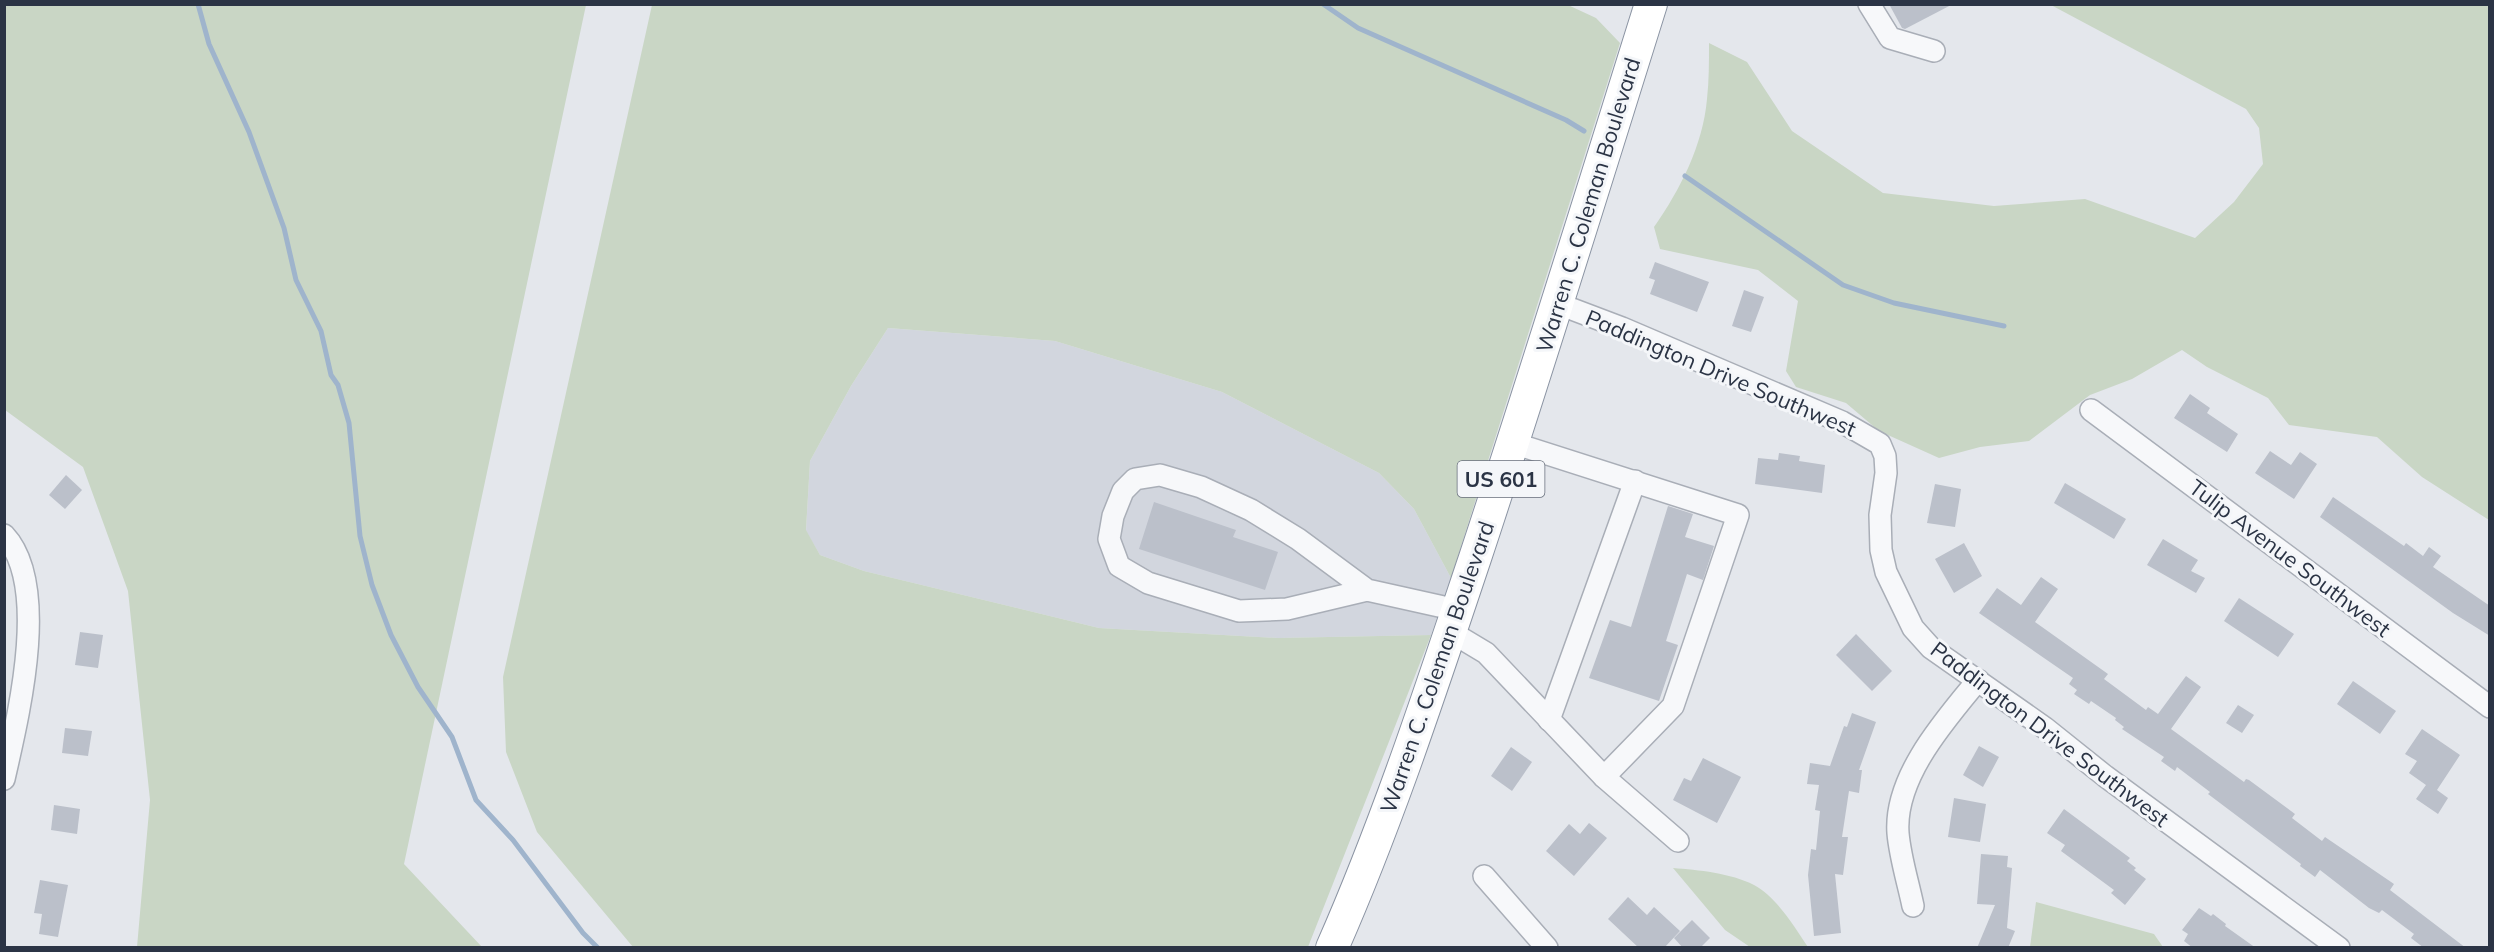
<svg xmlns="http://www.w3.org/2000/svg" width="2494" height="952" font-family="Mulish,sans-serif">
<rect width="100%" height="100%" fill="#e4e7ec"/>
<polygon fill="#d2d6de" points="888,328 1055,341 1222,392 1379,473 1414,509 1451,578 1431,635 1278,638 1099,628 864,571 820,555 806,531 810,461 851,386"/>
<g fill="#c9d6c5">
<polygon points="5,4 586,5 404,864 482,947 137,947 150,800 128,591 83,467 5,410"/>
<polygon points="1568,5 1596,18 1620,43 1451,578 1414,509 1379,473 1222,392 1055,341 888,328 851,386 810,461 806,530 820,555 864,571 1099,628 1278,638 1431,635 1308,947 633,947 537,832 506,752 503,677 652,5"/>
<path d="M2051 5H2489V520L2422 477 2377 437 2289 425 2268 398 2207 367 2182 350 2132 379 2090 395 2029 441 1980 447 1939 458 1879 431 1846 403 1796 387 1786 371 1798 301 1758 270 1660 249 1654 227C1680 190 1703 145 1707 99 1709 81 1709 62 1709 43L1747 62 1792 131 1883 193 1994 206 2085 199 2195 238 2234 202 2263 164 2259 128 2246 109Z"/>
<path d="M1673 868C1698 870 1731 873 1754 885 1776 896 1795 928 1808 947H1750L1725 930Z"/>
<polygon points="2036,902 2154,934 2163,947 2030,947"/>
</g>
<g fill="none" stroke-linecap="round" stroke-linejoin="round">
<g stroke="#9fb4cc" stroke-width="5">
<polyline points="198,4 209,44 249,132 284,228 296,280 321,331 331,375 338,385 349,423 360,536 372,585 391,635 418,687 452,737 476,800 513,840 583,933 598,948"/>
<polyline points="1323,4 1358,28 1566,120 1584,131"/>
<polyline points="1685,176 1843,285 1894,303 2004,326"/>
</g>
</g>
<g fill="#bbc0ca">
<polygon points="1889,4 1953,4 1905,29 1902,28"/>
<polygon points="1655,262 1709,282 1697,312 1650,294 1655,280 1649,278"/>
<polygon points="1744,290 1764,297 1751,332 1732,326"/>
<polygon points="2190,394 2210,408 2207,413 2238,434 2227,452 2174,418"/>
<polygon points="2270,451 2291,465 2300,452 2317,464 2294,499 2255,473"/>
<polygon points="1779,453 1800,456 1799,461 1825,465 1822,493 1755,484 1758,458 1778,460"/>
<polygon points="66,475 82,490 65,509 49,495"/>
<polygon points="2065,483 2126,519 2114,539 2054,503"/>
<polygon points="1935,484 1961,489 1955,527 1927,523"/>
<polygon points="2333,497 2404,546 2406,543 2423,556 2429,547 2441,556 2433,567 2490,606 2490,636 2453,613 2320,517"/>
<polygon points="1154,502 1236,530 1233,537 1278,552 1265,590 1139,549"/>
<polygon points="1668,506 1693,514 1685,537 1714,546 1703,580 1687,574 1666,641 1678,645 1659,701 1589,678 1610,620 1631,627"/>
<polygon points="2163,539 2198,560 2191,571 2205,578 2196,593 2147,565"/>
<polygon points="1964,543 1982,576 1954,593 1935,559"/>
<polygon points="2041,577 2058,589 2035,622 2108,674 2104,679 2146,710 2148,707 2158,714 2186,676 2201,687 2171,729 2244,782 2246,779 2249,780 2295,814 2292,818 2322,841 2325,837 2394,884 2390,890 2466,948 2424,948 2411,938 2414,934 2382,910 2379,913 2369,908 2320,870 2315,877 2300,866 2301,864 2208,794 2210,792 2177,767 2175,771 2161,761 2164,757 2122,729 2124,727 2115,720 2116,718 2091,701 2089,704 2074,694 2077,690 2069,684 2073,678 1979,613 1997,588 2021,605"/>
<polygon points="2239,598 2294,634 2278,657 2224,621"/>
<polygon points="80,632 103,635 98,668 75,665"/>
<polygon points="1856,634 1892,671 1872,691 1836,655"/>
<polygon points="2353,681 2396,711 2380,734 2337,704"/>
<polygon points="2238,705 2254,715 2242,733 2226,723"/>
<polygon points="1852,713 1876,722 1859,770 1862,770 1859,793 1849,791 1842,837 1848,837 1843,875 1835,874 1841,933 1814,936 1808,875 1811,849 1816,850 1820,811 1815,810 1819,785 1807,784 1810,763 1830,766 1844,726 1847,727"/>
<polygon points="65,728 92,731 88,756 62,753"/>
<polygon points="2422,729 2460,755 2437,790 2448,798 2438,814 2416,799 2426,785 2409,773 2417,761 2405,754"/>
<polygon points="1979,746 1999,757 1983,787 1963,775"/>
<polygon points="1511,747 1532,762 1512,791 1491,776"/>
<polygon points="1703,758 1741,777 1717,823 1673,800 1684,778 1691,781"/>
<polygon points="1954,798 1986,804 1980,842 1948,837"/>
<polygon points="54,805 80,809 77,834 51,830"/>
<polygon points="2064,809 2130,858 2127,861 2136,868 2134,870 2146,879 2125,905 2111,893 2114,890 2061,851 2065,845 2047,833"/>
<polygon points="1589,823 1607,838 1574,876 1546,851 1569,824 1580,834"/>
<polygon points="1981,854 2008,856 2007,867 2012,868 2007,928 2015,931 2008,948 1977,948 1995,905 1977,904"/>
<polygon points="40,880 68,885 58,937 39,934 42,914 34,913"/>
<polygon points="1628,897 1647,915 1654,907 1680,931 1664,948 1639,948 1608,919"/>
<polygon points="2199,908 2211,916 2213,914 2226,924 2225,926 2256,948 2193,948 2184,941 2188,934 2182,930"/>
<polygon points="1692,920 1710,938 1700,948 1683,948 1674,938"/>
</g>
<g fill="none" stroke-linecap="round" stroke-linejoin="round">
<g stroke="#a9aeb7" stroke-width="24">
<g id="minor">
<polyline points="1869,4 1890,38 1934,51"/>
<polyline points="1556,303 1622,328 1842,422 1880,444 1885,456 1886,473 1880,515 1881,550 1886,572 1913,628 1931,648 2045,728 2105,776 2339,948"/>
<polyline points="2091,410 2490,707"/>
<polyline points="1513,443 1738,515 1673,706 1604,777"/>
<path d="M4 535C51 585 18 717 4 779"/>
<polyline points="1367,590 1287,609 1239,611 1148,583 1119,566 1109,539 1113,516 1123,491 1135,479 1160,475 1201,487 1251,510 1298,539 1367,590 1457,610"/>
<polyline points="1451,632 1486,653 1604,777 1678,841"/>
<polyline points="1549,720 1635,481"/>
<polyline points="1484,876 1547,948"/>
<path d="M1913 906C1908 882 1900 857 1898 833 1894 777 1945 720 1978 680"/>
</g>
</g>
<g stroke="#8b94a3" stroke-width="34">
<path id="highway" d="M1332 948C1388 821 1431 689 1475 558 1536 374 1593 189 1651 4"/>
</g>
<use href="#minor" stroke="#f7f8fa" stroke-width="21"/>
<use href="#highway" stroke="#fff" stroke-width="32"/>
</g>
<g text-anchor="middle" dominant-baseline="central" stroke-width="6" stroke-linejoin="round" paint-order="stroke">
<rect fill="#f4f6f9" stroke="#676e7b" stroke-width="1.5" x="1457.5" y="461" width="87" height="36" rx="4.5"/>
<g font-size="21" font-weight="bold" fill="#2b3445">
<text x="1501" y="479">US 601</text>
</g>
<g font-size="22" fill="#2b3445" stroke="#f4f6f9">
<text transform="translate(1588 205) rotate(-73)">Warren C. Coleman Boulevard</text>
<text transform="translate(1721 373) rotate(23)">Paddington Drive Southwest</text>
<text transform="translate(2290 558) rotate(37)">Tulip Avenue Southwest</text>
<text transform="translate(1437 667) rotate(-71)">Warren C. Coleman Boulevard</text>
<text transform="translate(2050 734) rotate(37)">Paddington Drive Southwest</text>
</g>
</g>
<rect width="2494" height="952" fill="none" stroke="#2b3445" stroke-width="12"/>
</svg>
